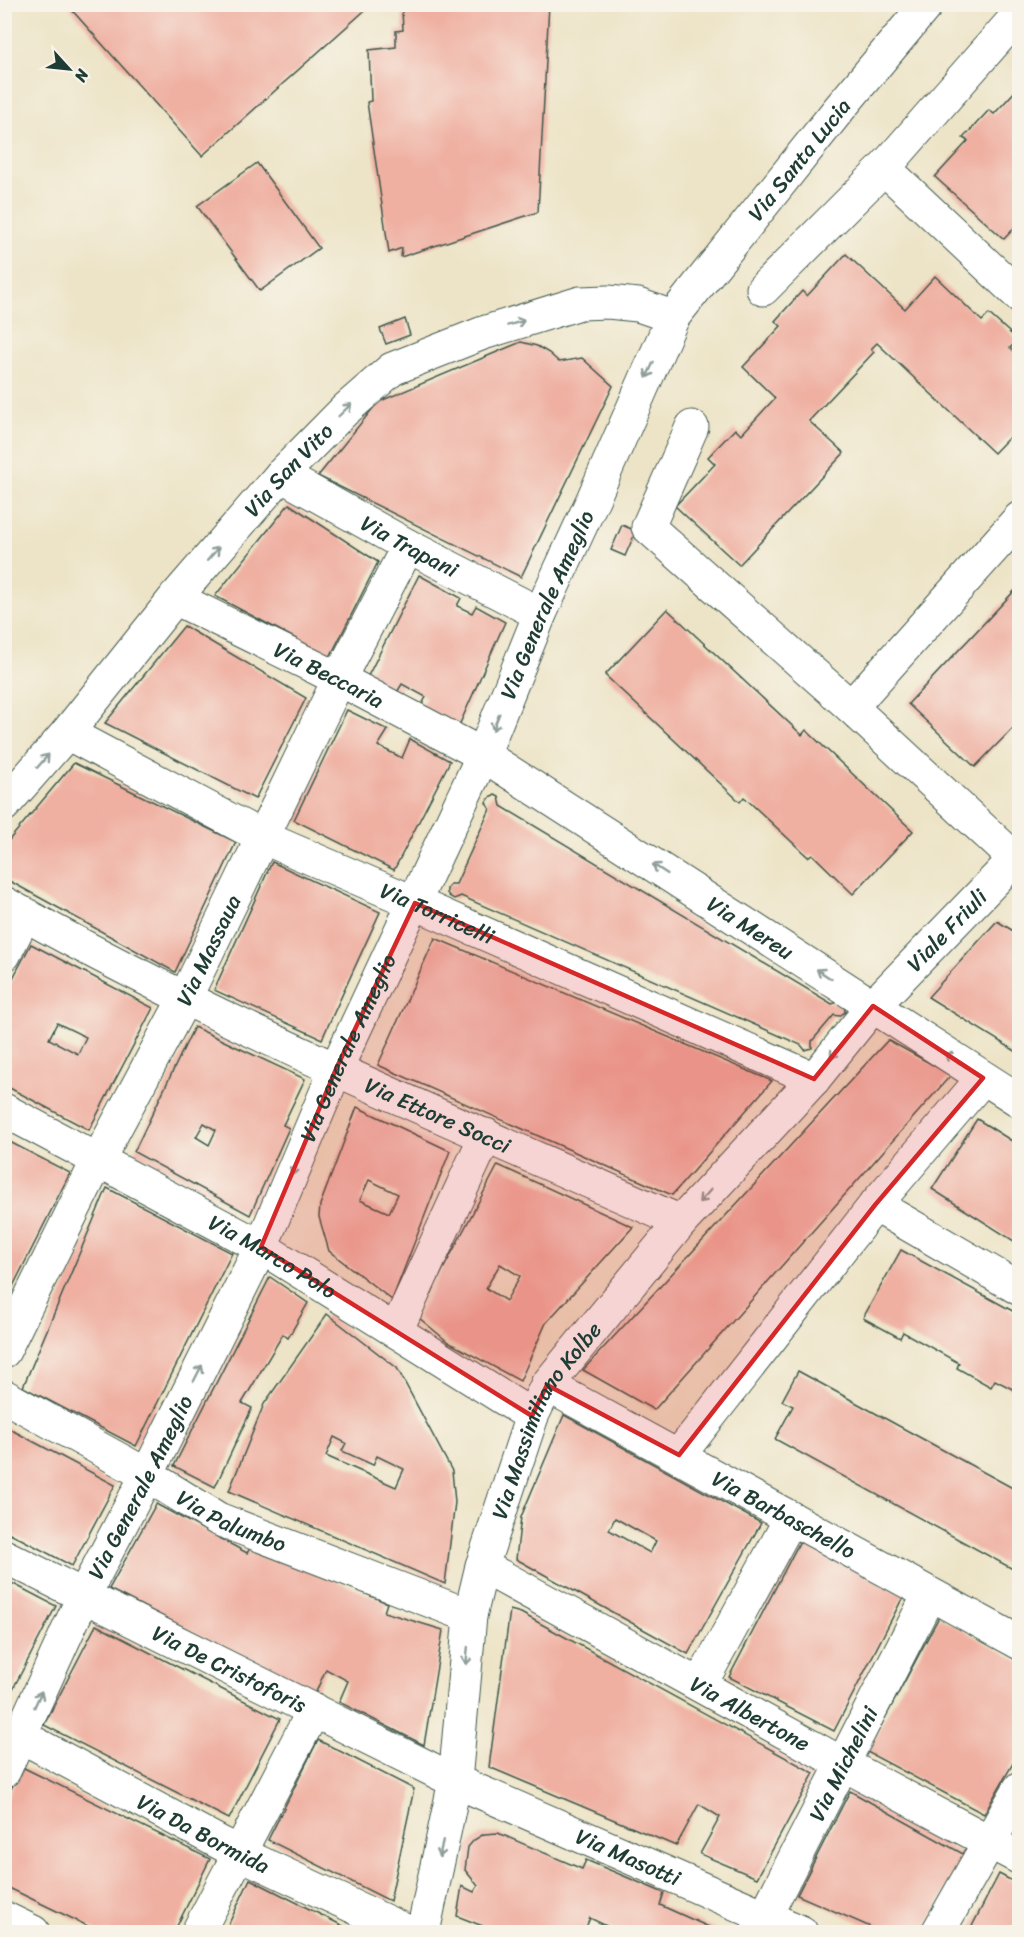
<svg xmlns="http://www.w3.org/2000/svg" width="1024" height="1937" font-family="Sriracha,sans-serif">
<rect width="100%" height="100%" fill="#f7f3e8"/>
<filter id="ink" filterUnits="userSpaceOnUse"><feTurbulence type="fractalNoise" baseFrequency=".0167" numOctaves="2"/><feDisplacementMap in="SourceGraphic" scale="12" xChannelSelector="R" yChannelSelector="G"/><feConvolveMatrix kernelMatrix="1 2 1 2 8 2 1 2 1" color-interpolation-filters="sRGB"/></filter>
<filter id="wash" filterUnits="userSpaceOnUse"><feTurbulence type="fractalNoise" baseFrequency=".008" numOctaves="4" result="noise"/><feDisplacementMap in="SourceGraphic" scale="24" xChannelSelector="R" yChannelSelector="G"/><feGaussianBlur stdDeviation="1.35" result="paint"/><feColorMatrix in="noise" values="0 0 0 0 0 0 0 0 0 0 0 0 0 0 0 0 0 1.4 0 .05"/><feComposite in="paint" operator="in"/></filter>
<g filter="url(#wash)">
<rect width="100%" height="100%" fill="#ede4c7"/>
<g id="blocks">
<g fill="#efb0a2" fill-rule="evenodd">
<polygon points="74,4 372,4 202,156 70,8"/>
<polygon points="436,4 549,4 538,212 401,257 402,248 389,253 367,102 371,101 369,50 396,47 396,31 403,30 402,10"/>
<polygon points="1020,86 1020,222 1004,239 935,177 968,141 963,138 989,110 994,114"/>
<polygon points="257,163 319,248 260,291 197,206"/>
<polygon points="846,254 905,309 935,276 982,321 989,314 1018,340 1010,348 1020,357 1020,426 994,453 877,343 871,349 874,352 809,421 844,453 739,565 675,506 715,464 708,457 735,429 741,435 775,398 743,367 781,326 775,321 802,291 807,296"/>
<polygon points="405,319 410,335 386,344 380,329"/>
<polygon points="521,342 537,346 549,353 559,362 582,358 613,386 521,577 318,476 378,402"/>
<polygon points="289,504 378,562 330,657 215,596"/>
<polygon points="622,525 636,531 625,556 611,550"/>
<polygon points="419,575 461,598 457,606 472,613 476,606 505,622 458,728 420,708 426,697 402,684 396,694 366,680"/>
<polygon points="1020,585 1020,730 1015,726 975,767 908,704"/>
<polygon points="667,609 802,735 806,730 913,831 853,894 812,854 808,857 744,797 740,802 605,675"/>
<polygon points="184,626 306,698 255,799 105,723"/>
<polygon points="347,710 388,730 378,746 402,758 410,739 450,761 394,870 294,820"/>
<polygon points="74,763 236,842 175,972 4,878 4,846"/>
<polygon points="495,795 499,797 501,806 832,1004 838,1002 844,1005 845,1012 839,1016 834,1015 812,1041 812,1048 805,1050 801,1045 461,896 454,899 449,896 447,893 447,889 450,884 456,884 490,809 486,803 491,796"/>
<polygon points="272,862 380,912 322,1039 214,990"/>
<polygon points="997,921 1020,935 1020,1054 928,997"/>
<polygon points="435,938 772,1081 672,1195 378,1065"/>
<path d="M31 944 153 1008 89 1130 4 1085V995ZM57 1023 86 1037 78 1054 49 1039Z"/>
<path d="M194 1027 305 1079 283 1125 289 1128 250 1215 134 1152ZM204 1123 216 1130 209 1145 196 1137Z"/>
<polygon points="888,1040 951,1075 654,1410 583,1370"/>
<path d="M357 1107 450 1151 392 1300 329 1251 319 1217 320 1205ZM369 1180 398 1194 389 1213 360 1200Z"/>
<polygon points="977,1119 1020,1146 1020,1245 932,1189"/>
<polygon points="4,1139 70,1173 4,1304"/>
<path d="M498 1165 633 1227 546 1323 520 1381 448 1342 418 1317ZM500 1264 520 1276 506 1301 486 1288Z"/>
<polygon points="107,1188 232,1253 136,1446 23,1387"/>
<polygon points="901,1250 1020,1315 1020,1393 995,1380 991,1387 957,1368 959,1363 903,1332 900,1338 863,1318"/>
<polygon points="270,1277 308,1303 288,1338 283,1334 242,1403 252,1408 215,1487 174,1466"/>
<path d="M327 1314 397 1368 452 1471 455 1502 445 1584 229 1491 264 1404ZM334 1437 346 1443 342 1451 373 1465 377 1456 404 1469 396 1487 326 1456Z"/>
<polygon points="798,1371 1020,1492 1020,1573 775,1439 793,1406 782,1401"/>
<path d="M564 1415 761 1523 688 1654 516 1559 521 1517ZM615 1518 656 1541 650 1553 609 1530Z"/>
<polygon points="4,1426 115,1485 72,1566 4,1530"/>
<polygon points="156,1504 247,1553 253,1544 387,1603 384,1612 443,1630 424,1745 339,1702 348,1681 326,1669 315,1694 109,1589"/>
<polygon points="800,1541 904,1595 834,1731 729,1677"/>
<polygon points="4,1579 56,1606 4,1706"/>
<polygon points="510,1610 521,1613 814,1773 757,1878 700,1854 720,1817 699,1804 676,1846 489,1767"/>
<polygon points="939,1617 1020,1662 1020,1751 984,1814 867,1752"/>
<polygon points="96,1625 280,1719 229,1819 44,1725"/>
<polygon points="318,1740 414,1789 390,1901 268,1840"/>
<polygon points="22,1767 210,1859 174,1932 100,1932 5,1886 5,1801"/>
<polygon points="850,1791 965,1855 924,1932 882,1932 797,1895"/>
<polygon points="498,1833 582,1869 586,1860 664,1893 660,1905 720,1932 619,1932 590,1918 584,1932 498,1932 457,1916 462,1886 474,1892 478,1886 465,1870 468,1847 474,1840 484,1834"/>
<polygon points="999,1874 1020,1885 1020,1932 969,1932"/>
<polygon points="250,1879 355,1932 225,1932"/>
</g>
</g>
</g>
<g filter="url(#ink)">
<use href="#blocks" fill-opacity="0" stroke="#3e564a" stroke-width="1.5"/>
<g fill="none" stroke-linecap="round" stroke-linejoin="round">
<g stroke="#3e564a" stroke-width="35">
<polyline id="pedestrian" points="851,707 1015,859"/>
</g>
<g stroke="#3e564a" stroke-width="35">
<g id="minor">
<polyline points="884,168 1020,13"/>
<polyline points="763,289 884,168 1020,296"/>
<polyline points="692,427 648,527 851,707 1020,518"/>
<path id="s1" d="M281 475 408 546 540 614"/>
<path id="s2" d="M175 598 339 679 483 755 1020 1101"/>
<path id="s3" d="M67 733 262 837 415 903 814 1079"/>
<path id="s4" d="M4 805 67 733 175 598 281 475 345 410 392 369 483 333 580 303 608 302 638 305 673 317"/>
<path id="s5" d="M4 903C221 1026 454 1121 681 1222"/>
<polyline points="4,955 25,914"/>
<path id="s6" d="M4 1110 261 1247 532 1416"/>
<polyline points="875,1205 1020,1289"/>
<polyline points="396,1331 486,1135"/>
<path id="s7" d="M4 1351 98 1160 185 998 339 679 408 546"/>
<path id="s8" d="M547 1385 1020 1643"/>
<path id="s9" d="M4 1396 147 1475 218 1519 470 1616"/>
<polyline points="679,1455 875,1205 983,1078"/>
<path id="s10" d="M4 1556 455 1781 801 1932"/>
<path id="s11" d="M482 1566 843 1764 1020 1858"/>
<polyline points="700,1685 791,1518"/>
<path id="s12" d="M4 1727 239 1853 408 1932"/>
<path id="s13" d="M4 1771 84 1595 147 1475 261 1247 336 1069 483 755 540 614 594 497 673 317 839 109 927 4"/>
<polyline points="4,1918 33,1932"/>
<polyline points="198,1932 314,1710"/>
<path id="s14" d="M423 1932 455 1781 470 1616 482 1566 532 1416 547 1385 681 1222 814 1079 873 1006 1020 854"/>
<path id="s15" d="M757 1932 929 1595"/>
<polyline points="938,1932 1020,1788"/>
</g>
</g>
<use href="#pedestrian" stroke="#fff" stroke-width="33"/>
<use href="#minor" stroke="#fff" stroke-width="33"/>
</g>
<defs><path id="oneway-shaft" d="M-6 0H5M1.5-3L5.5 0L1.5 3" fill="none" stroke-width="1.6" stroke-linecap="round" stroke-linejoin="round" transform="scale(1.5)"/></defs>
<g stroke="#8f9e9a">
<use href="#oneway-shaft" transform="translate(516 323) rotate(-17)"/>
<use href="#oneway-shaft" transform="translate(650 370) rotate(114)"/>
<use href="#oneway-shaft" transform="translate(345 410) rotate(-44)"/>
<use href="#oneway-shaft" transform="translate(213 554) rotate(-49)"/>
<use href="#oneway-shaft" transform="translate(496 722) rotate(112)"/>
<use href="#oneway-shaft" transform="translate(43 761) rotate(-49)"/>
<use href="#oneway-shaft" transform="translate(660 869) rotate(-147)"/>
<use href="#oneway-shaft" transform="translate(824 974) rotate(-147)"/>
<use href="#oneway-shaft" transform="translate(836 1051) rotate(129)"/>
<use href="#oneway-shaft" transform="translate(952 1058) rotate(-147)"/>
<use href="#oneway-shaft" transform="translate(295 1167) rotate(113)"/>
<use href="#oneway-shaft" transform="translate(705 1196) rotate(133)"/>
<use href="#oneway-shaft" transform="translate(198 1373) rotate(-63)"/>
<use href="#oneway-shaft" transform="translate(467 1656) rotate(95)"/>
<use href="#oneway-shaft" transform="translate(38 1699) rotate(-66)"/>
<use href="#oneway-shaft" transform="translate(441 1849) rotate(102)"/>
</g>
</g>
<path fill="#d62828" fill-opacity="0.2" stroke="#d62828" stroke-width="4.5" stroke-linejoin="round" d="M415 903 814 1079 873 1006 983 1078 875 1205 679 1455 547 1385 532 1416 261 1247 336 1069Z"/>
<g text-anchor="middle" dominant-baseline="central" stroke-width="6" stroke-linejoin="round" paint-order="stroke">
<g font-size="22" fill="#1f3d34" stroke="#f7f3e8">
<text stroke="none"><textPath href="#s13" startOffset="1803">Via Santa Lucia</textPath></text>
<text stroke="none"><textPath href="#s4" startOffset="440">Via San Vito</textPath></text>
<text stroke="none"><textPath href="#s1" startOffset="147">Via Trapani</textPath></text>
<text stroke="none"><textPath href="#s13" startOffset="1287">Via Generale Ameglio</textPath></text>
<text stroke="none"><textPath href="#s2" startOffset="172">Via Beccaria</textPath></text>
<text stroke="none"><textPath href="#s3" startOffset="412">Via Torricelli</textPath></text>
<text stroke="none"><textPath href="#s2" startOffset="664">Via Mereu</textPath></text>
<text stroke="none"><textPath href="#s14" startOffset="1170">Viale Friuli</textPath></text>
<text stroke="none"><textPath href="#s7" startOffset="450">Via Massaua</textPath></text>
<text stroke="none"><textPath href="#s13" startOffset="801">Via Generale Ameglio</textPath></text>
<text stroke="none"><textPath href="#s5" startOffset="483">Via Ettore Socci</textPath></text>
<text stroke="none"><textPath href="#s6" startOffset="306">Via Marco Polo</textPath></text>
<text stroke="none"><textPath href="#s14" startOffset="532">Via Massimiliano Kolbe</textPath></text>
<text stroke="none"><textPath href="#s13" startOffset="315">Via Generale Ameglio</textPath></text>
<text stroke="none"><textPath href="#s8" startOffset="270">Via Barbaschello</textPath></text>
<text stroke="none"><textPath href="#s9" startOffset="260">Via Palumbo</textPath></text>
<text stroke="none"><textPath href="#s10" startOffset="252">Via De Cristoforis</textPath></text>
<text stroke="none"><textPath href="#s11" startOffset="306">Via Albertone</textPath></text>
<text stroke="none"><textPath href="#s15" startOffset="189">Via Michelini</textPath></text>
<text stroke="none"><textPath href="#s12" startOffset="226">Via Da Bormida</textPath></text>
<text stroke="none"><textPath href="#s10" startOffset="693">Via Masotti</textPath></text>
</g>
</g>
<rect width="1024" height="1937" fill="none" stroke="#f7f3e8" stroke-width="24"/>
<g transform="translate(69 69) rotate(117)" stroke="#f7f3e8" stroke-width="4.5" paint-order="stroke">
<path d="M0-4.5L10 22L0 15L-10 22Z" fill="#1f3d34"/>
<text y="-9" font-size="16" font-weight="bold" text-anchor="middle" fill="#1f3d34">N</text>
</g>
</svg>
